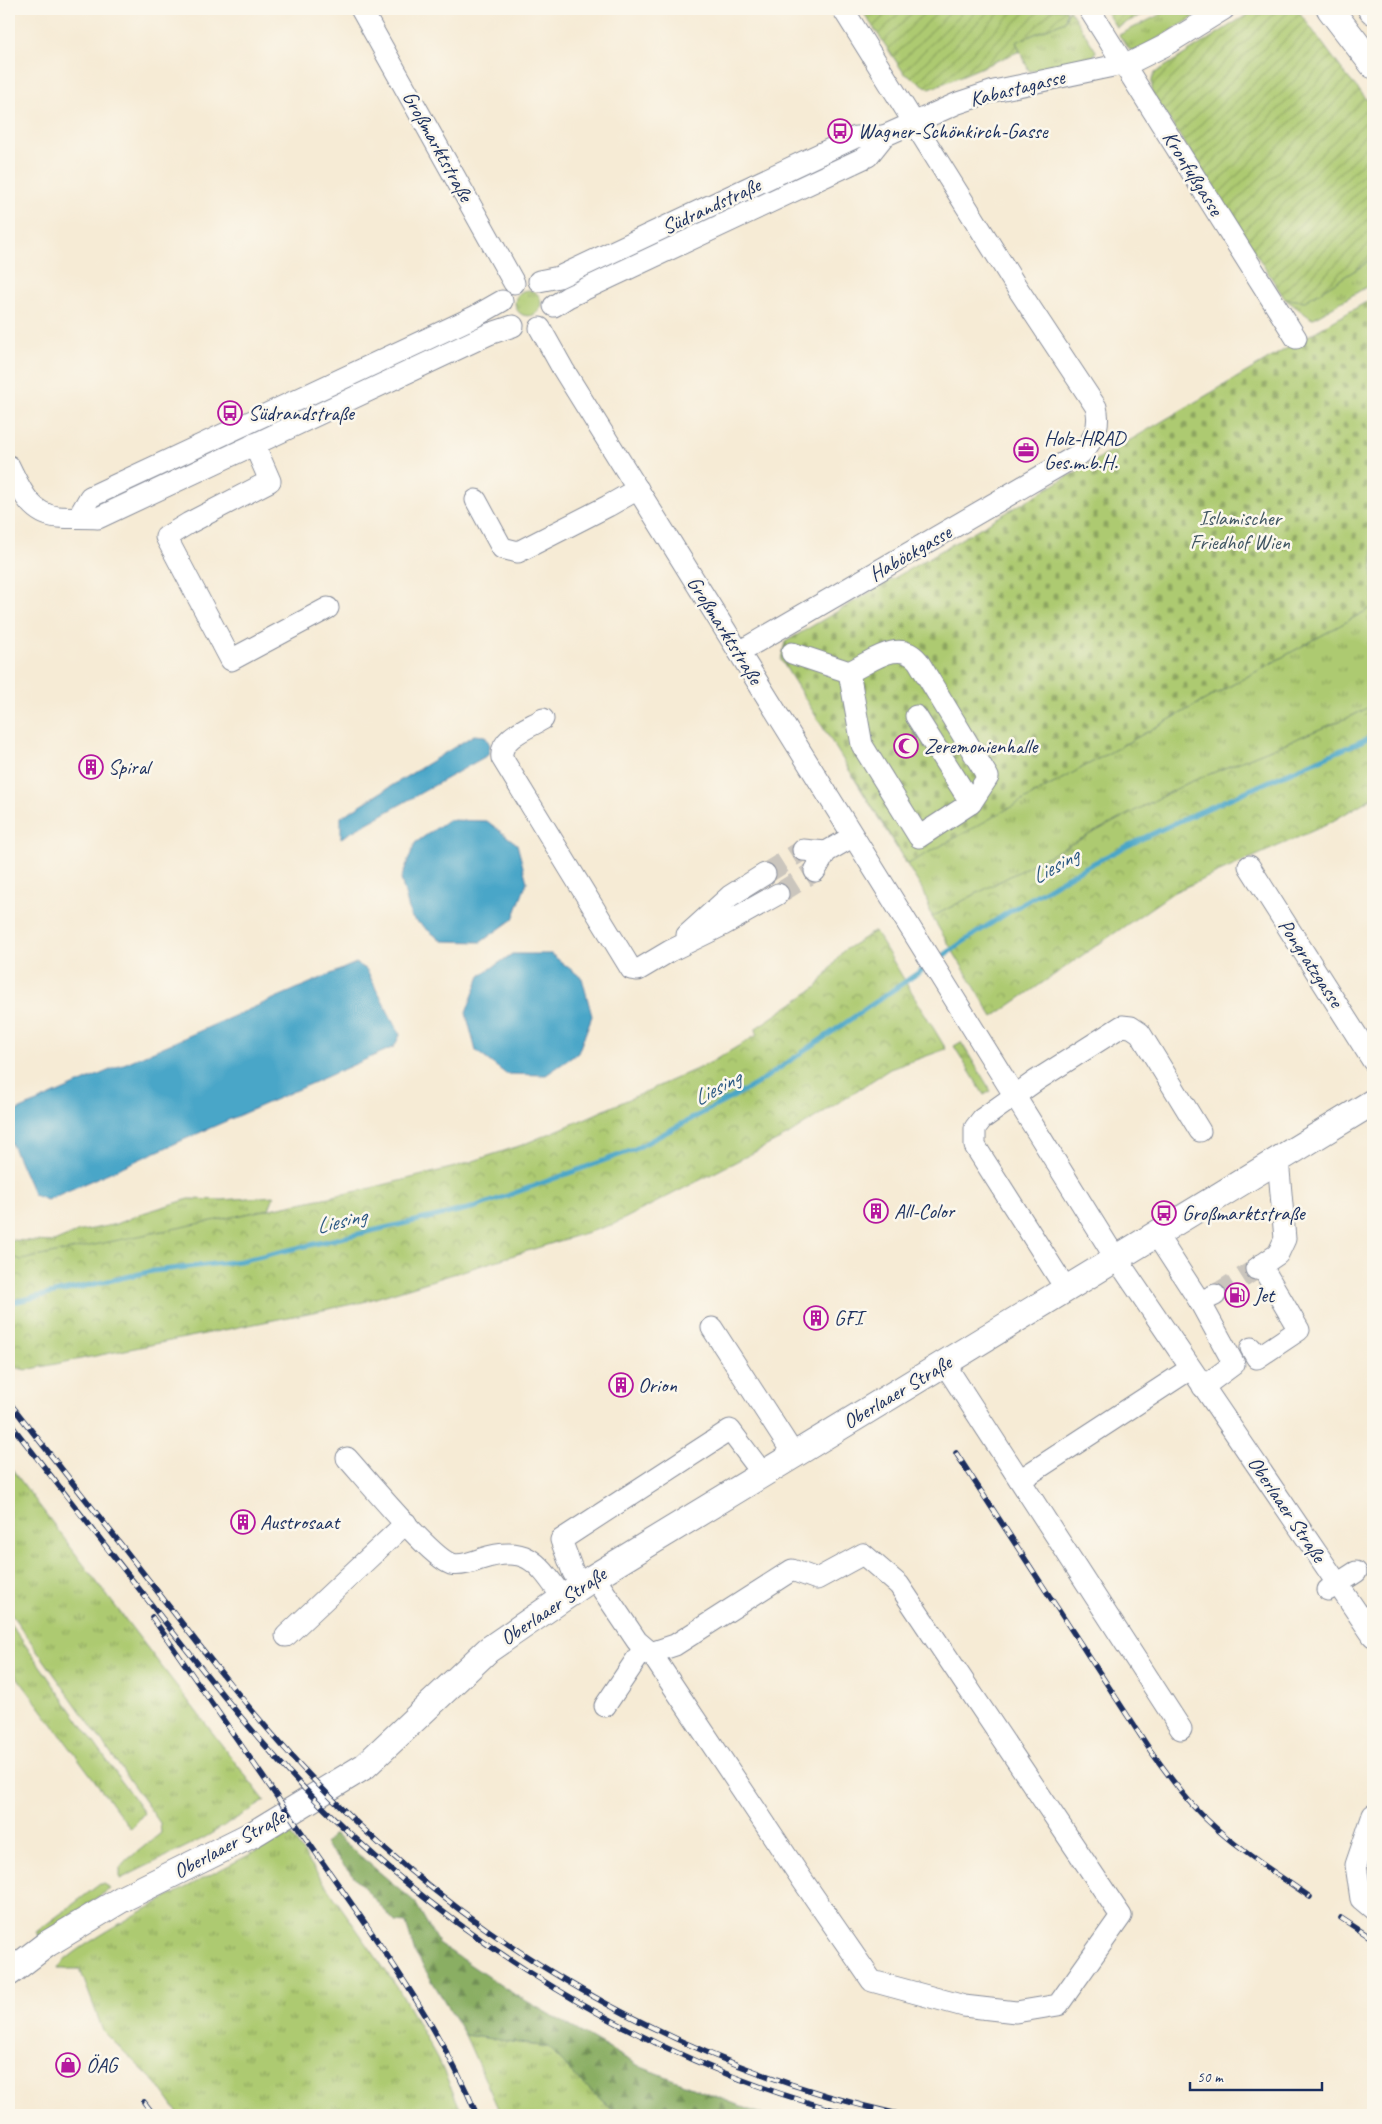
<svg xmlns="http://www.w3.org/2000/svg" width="1382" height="2124" font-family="Caveat,sans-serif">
<defs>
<pattern id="grass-tufts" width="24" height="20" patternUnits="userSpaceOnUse" patternTransform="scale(1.25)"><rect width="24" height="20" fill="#adca71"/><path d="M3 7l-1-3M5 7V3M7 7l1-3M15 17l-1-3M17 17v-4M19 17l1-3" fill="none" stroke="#8ca460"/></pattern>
<pattern id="forest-firs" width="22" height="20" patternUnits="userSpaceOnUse" patternTransform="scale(1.25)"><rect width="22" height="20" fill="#8aae63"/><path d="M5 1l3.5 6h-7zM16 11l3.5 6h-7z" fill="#708e55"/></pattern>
<pattern id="cemetery-stones" width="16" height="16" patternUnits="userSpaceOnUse" patternTransform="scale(1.25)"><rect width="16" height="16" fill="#adca71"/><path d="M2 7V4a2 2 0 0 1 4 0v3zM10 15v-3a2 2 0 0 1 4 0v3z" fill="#8ca460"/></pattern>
<pattern id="park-crowns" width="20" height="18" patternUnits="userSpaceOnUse" patternTransform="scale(1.25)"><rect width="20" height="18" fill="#adca71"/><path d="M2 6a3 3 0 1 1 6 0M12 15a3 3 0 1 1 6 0" fill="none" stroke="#8ca460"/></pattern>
<pattern id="garden-furrows" width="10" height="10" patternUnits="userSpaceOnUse" patternTransform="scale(1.25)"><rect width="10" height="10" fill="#adca71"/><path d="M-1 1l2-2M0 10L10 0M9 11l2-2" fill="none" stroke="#8ca460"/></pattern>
</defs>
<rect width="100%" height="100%" fill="#fbf7ec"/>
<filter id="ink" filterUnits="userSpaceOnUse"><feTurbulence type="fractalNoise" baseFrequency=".02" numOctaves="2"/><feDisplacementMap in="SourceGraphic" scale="10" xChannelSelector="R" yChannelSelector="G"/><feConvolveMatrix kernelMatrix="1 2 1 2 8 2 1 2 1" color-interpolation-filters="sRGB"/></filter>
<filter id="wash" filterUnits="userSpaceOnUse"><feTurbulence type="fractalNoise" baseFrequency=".0096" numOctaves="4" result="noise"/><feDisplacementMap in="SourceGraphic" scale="20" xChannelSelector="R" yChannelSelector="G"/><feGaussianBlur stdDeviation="1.12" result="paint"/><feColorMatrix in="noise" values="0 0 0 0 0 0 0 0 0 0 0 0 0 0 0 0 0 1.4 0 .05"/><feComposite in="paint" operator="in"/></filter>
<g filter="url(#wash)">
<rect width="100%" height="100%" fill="#f6ebd5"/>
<g fill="url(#grass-tufts)" stroke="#647c68">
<polygon points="1069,9 1096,51 1092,60 1083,65 1029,71 1016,42 1065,21"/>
<polygon points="1171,9 1208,9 1137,51 1130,50 1119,35"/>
<polygon points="1373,256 1373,283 1312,319 1285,299 1305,300 1362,266"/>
<circle cx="528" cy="303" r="13"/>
<polygon points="1373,607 1373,705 1352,716 1188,783 932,917 925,894 846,765 1011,807"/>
<polygon points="961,1042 991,1091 984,1095 954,1046"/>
<polygon points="274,1196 269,1209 9,1266 9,1240 54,1242 77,1232 117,1224 143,1213 189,1199 222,1200"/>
<polygon points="9,1465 99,1585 265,1801 204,1838 120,1879 120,1868 127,1860 161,1833 160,1823 9,1611"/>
<polygon points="9,1622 144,1813 131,1829 9,1666"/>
<path d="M290 1834 399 1990 441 2065 463 2115H179L157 2084 103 2031 80 1969H58C67 1944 256 1852 290 1834Z"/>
<polygon points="100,1884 104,1884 110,1889 39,1937 36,1932"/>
<polygon points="465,2035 548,2047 576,2077 618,2115 501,2115"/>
</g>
<polygon fill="url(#forest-firs)" stroke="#526e60" points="334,1834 415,1902 438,1943 509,1991 641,2067 763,2115 618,2115 576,2077 548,2047 465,2035 415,1953 406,1923 395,1922 325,1844"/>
<polygon fill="url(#cemetery-stones)" stroke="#647c68" points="1373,298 1373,607 908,864 781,660 785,642"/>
<g fill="url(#park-crowns)" stroke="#647c68">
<polygon points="1373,705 1373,797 1326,825 1174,892 993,1017 932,917 1188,783 1352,716"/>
<polygon points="875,931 946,1049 890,1069 788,1135 614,1224 363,1302 26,1370 9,1366 9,1255 21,1260 363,1190 455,1167 522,1145 582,1120 708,1064 757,1035 756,1028 817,987 843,951"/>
</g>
<g fill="url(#garden-furrows)" stroke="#647c68">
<polygon points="861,9 1067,9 1065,21 1016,42 1020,51 930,89 904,73"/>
<polygon points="1104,9 1155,9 1116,27"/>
<polygon points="1256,9 1297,9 1349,79 1373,106 1373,256 1362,266 1305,301 1285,299 1152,93 1152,80 1155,73"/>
</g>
<g fill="#4aa6c8" stroke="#326a93">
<polygon points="474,735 485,736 490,745 488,755 341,838 341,817"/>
<polygon points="448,820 487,821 517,844 527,882 513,919 481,942 442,941 411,917 401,879 415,843"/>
<polygon points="512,954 551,954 582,978 592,1016 578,1053 546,1075 506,1074 476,1051 466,1013 480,976"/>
<polygon points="356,963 366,969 400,1035 394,1047 47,1200 34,1195 9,1138 9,1114"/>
</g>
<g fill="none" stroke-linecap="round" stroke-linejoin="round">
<g stroke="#4aa6c8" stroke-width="5">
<path d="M937 960C978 931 1020 904 1064 879 1163 824 1270 782 1373 736"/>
<polyline points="9,1303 153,1271 240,1261 476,1207 633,1150 755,1085 928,966"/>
</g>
</g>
</g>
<g filter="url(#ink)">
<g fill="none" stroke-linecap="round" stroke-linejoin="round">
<g stroke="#cac5bd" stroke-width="21" stroke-dasharray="21 11" stroke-linecap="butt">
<polyline points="765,874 803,850"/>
<polyline points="778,894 815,871"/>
<polyline points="1215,1295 1256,1269"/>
</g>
<g stroke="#888d9a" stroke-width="23">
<g id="minor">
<polyline points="361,9 514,283"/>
<polyline points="1089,9 1296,338"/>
<polyline points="539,281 559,277 856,137 884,136"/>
<polyline points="554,306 568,297 868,156 884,136 958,103 994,91 1132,62 1164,46 1224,9"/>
<polyline points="540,328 563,369 1108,1246 1373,1636"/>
<polyline points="254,444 270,481 189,523 166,537 231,660 328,608"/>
<path d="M9 466C20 488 30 515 58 517 72 518 85 517 98 518L489 334 513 326"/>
<polyline points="476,500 502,548 518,552 608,506 638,489"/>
<polyline points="79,516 90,497 474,317 502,301"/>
<path d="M739 652 1081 453C1094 440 1101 426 1096 407L1016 286 843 9"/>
<path d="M792 653 849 672C871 662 899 638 918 661L988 777 971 803"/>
<polyline points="849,672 862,745 919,837 971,803 916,716"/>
<path d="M543 719C528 728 499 738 502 758L631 969 638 970 670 951 723 925 778 894"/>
<polyline points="803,850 826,852"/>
<polyline points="1249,866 1373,1061"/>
<polyline points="815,871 826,852 852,837"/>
<polyline points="687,935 730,896 765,874"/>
<polyline points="1156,1234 1200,1302 1215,1295"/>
<polyline points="1256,1269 1278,1254 1285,1239 1278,1159"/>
<polyline points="1066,1289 975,1146 975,1128 982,1119 1037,1080 1122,1026 1131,1027 1140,1033 1200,1131"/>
<polyline points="1200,1302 1234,1364 1203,1387"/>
<polyline points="712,1328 794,1455"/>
<polyline points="1251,1348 1257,1358 1299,1330 1261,1265"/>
<polyline points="944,1363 1181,1729"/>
<path d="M347 1458C366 1479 430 1557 451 1564 459 1566 473 1562 481 1559 528 1544 538 1563 563 1598"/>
<polyline points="1020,1480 1190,1369"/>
<polyline points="594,1577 637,1641 651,1653 675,1645 792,1570 817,1579 863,1554 899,1585 1121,1916 1058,2005 1016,2012 964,2006 872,1981 803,1881 651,1653"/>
<polyline points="581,1586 573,1572 561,1540 730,1430 763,1474"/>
<polyline points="1328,1590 1356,1572"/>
<polyline points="286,1636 406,1523"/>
<polyline points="605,1706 644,1648"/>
<polyline points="1373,1815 1356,1865 1361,1899 1373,1909"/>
</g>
</g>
<g stroke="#888d9a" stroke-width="28">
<g id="major">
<polyline points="1330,9 1373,65"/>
<polyline points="1371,9 1373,11"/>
<polyline points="9,1973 47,1944 122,1899 255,1833 365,1766 488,1650 594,1577 1373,1102"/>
</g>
</g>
<use href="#minor" stroke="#fff" stroke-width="21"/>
<use href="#major" stroke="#fff" stroke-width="26"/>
<g stroke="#1b2f5e" stroke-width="5.5">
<g id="rail">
<path d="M9 1402C57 1463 106 1525 154 1587 204 1652 255 1718 312 1778 468 1943 679 2066 902 2115"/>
<path d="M9 1422C57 1484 105 1546 154 1608 201 1668 248 1729 301 1785 447 1938 647 2063 853 2115"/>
<path d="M956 1453 1150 1750C1168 1774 1184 1798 1206 1819 1237 1849 1274 1872 1310 1897"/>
<path d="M152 1617C209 1699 266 1781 323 1863 379 1943 439 2025 477 2115"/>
<polyline points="1341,1918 1373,1939"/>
<polyline points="144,2102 154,2115"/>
</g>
</g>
<use href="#rail" stroke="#fbf7ec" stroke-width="4" stroke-dasharray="11" stroke-linecap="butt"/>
</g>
</g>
<defs>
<g id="bus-ring" transform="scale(1.25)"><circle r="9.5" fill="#fbf7ec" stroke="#b5179e" stroke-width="1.5"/><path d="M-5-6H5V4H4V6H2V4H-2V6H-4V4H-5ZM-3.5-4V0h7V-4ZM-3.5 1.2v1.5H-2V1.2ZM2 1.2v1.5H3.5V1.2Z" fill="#b5179e"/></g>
<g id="office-ring" transform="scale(1.25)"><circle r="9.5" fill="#fbf7ec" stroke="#b5179e" stroke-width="1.5"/><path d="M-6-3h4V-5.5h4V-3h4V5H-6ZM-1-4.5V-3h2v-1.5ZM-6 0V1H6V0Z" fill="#b5179e"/></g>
<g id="mosque-ring" transform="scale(1.25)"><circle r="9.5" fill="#fbf7ec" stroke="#b5179e" stroke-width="1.5"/><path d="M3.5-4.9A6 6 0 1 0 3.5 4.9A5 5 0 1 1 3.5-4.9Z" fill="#b5179e"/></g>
<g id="building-ring" transform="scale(1.25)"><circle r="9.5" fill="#fbf7ec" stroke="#b5179e" stroke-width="1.5"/><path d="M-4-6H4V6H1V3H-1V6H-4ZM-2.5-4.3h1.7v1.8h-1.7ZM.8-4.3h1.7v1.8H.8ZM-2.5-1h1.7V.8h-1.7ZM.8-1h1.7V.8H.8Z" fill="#b5179e"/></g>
<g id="fuel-ring" transform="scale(1.25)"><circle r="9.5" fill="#fbf7ec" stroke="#b5179e" stroke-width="1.5"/><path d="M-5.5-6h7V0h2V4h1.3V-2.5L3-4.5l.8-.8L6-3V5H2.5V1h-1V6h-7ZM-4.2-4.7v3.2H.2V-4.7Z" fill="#b5179e"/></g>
<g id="shop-ring" transform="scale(1.25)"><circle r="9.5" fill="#fbf7ec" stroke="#b5179e" stroke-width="1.5"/><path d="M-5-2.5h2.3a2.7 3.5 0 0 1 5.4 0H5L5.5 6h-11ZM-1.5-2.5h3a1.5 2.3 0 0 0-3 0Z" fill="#b5179e"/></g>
</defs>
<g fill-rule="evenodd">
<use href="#bus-ring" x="840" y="131"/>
<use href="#bus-ring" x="230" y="413"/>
<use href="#office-ring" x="1026" y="450"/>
<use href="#mosque-ring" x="906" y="746"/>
<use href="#building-ring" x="91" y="767"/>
<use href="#building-ring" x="876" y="1211"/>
<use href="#bus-ring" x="1164" y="1213"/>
<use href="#fuel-ring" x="1237" y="1295"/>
<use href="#building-ring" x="816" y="1318"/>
<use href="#building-ring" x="621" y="1385"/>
<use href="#building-ring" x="243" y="1522"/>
<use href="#shop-ring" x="68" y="2065"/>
</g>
<g text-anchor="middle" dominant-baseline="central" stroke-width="5" stroke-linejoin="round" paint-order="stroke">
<g font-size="21" fill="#1b2f5e" stroke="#fbf7ec">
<text transform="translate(1017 88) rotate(-14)">Kabastagasse</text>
<text transform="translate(438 146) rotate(61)">Großmarktstraße</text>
<text transform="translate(1193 173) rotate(58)">Kronfußgasse</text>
<text transform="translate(711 206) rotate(-25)">Südrandstraße</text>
<text transform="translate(910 553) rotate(-30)">Haböckgasse</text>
<text transform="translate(725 630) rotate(58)">Großmarktstraße</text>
<text transform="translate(1311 963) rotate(57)">Pongratzgasse</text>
<text transform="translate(897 1392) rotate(-31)">Oberlaaer Straße</text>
<text transform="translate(1287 1509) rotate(56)">Oberlaaer Straße</text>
<text transform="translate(553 1606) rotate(-34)">Oberlaaer Straße</text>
<text transform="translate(229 1844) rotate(-28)">Oberlaaer Straße</text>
</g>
<g font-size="21" fill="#1b2f5e" stroke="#fbf7ec" text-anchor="start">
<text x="858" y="131">Wagner-Schönkirch-Gasse</text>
<text x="248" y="413">Südrandstraße</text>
<text x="1044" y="438">Holz-HRAD<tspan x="1044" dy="24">Ges.m.b.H.</tspan></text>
<text x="924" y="746">Zeremonienhalle</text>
<text x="108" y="767">Spiral</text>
<text x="894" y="1211">All-Color</text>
<text x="1182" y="1213">Großmarktstraße</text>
<text x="1254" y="1295">Jet</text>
<text x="834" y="1318">GFI</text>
<text x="638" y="1385">Orion</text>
<text x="260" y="1522">Austrosaat</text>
<text x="86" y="2065">ÖAG</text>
</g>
<g font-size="21" fill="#405663" stroke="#fbf7ec">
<text x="1240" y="518">Islamischer<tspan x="1240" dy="24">Friedhof Wien</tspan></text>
</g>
<g font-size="22" font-style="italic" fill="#2b5983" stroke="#fbf7ec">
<text transform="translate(1055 866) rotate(-29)">Liesing</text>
<text transform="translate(717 1088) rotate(-28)">Liesing</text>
<text transform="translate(341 1221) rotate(-13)">Liesing</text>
</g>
</g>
<rect width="1382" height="2124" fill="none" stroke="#fbf7ec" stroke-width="30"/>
<path d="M1190 2082v8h132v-8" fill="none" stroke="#1b2f5e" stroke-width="2.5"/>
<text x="1197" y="2082" font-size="15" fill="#1b2f5e" stroke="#fbf7ec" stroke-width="4" paint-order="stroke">50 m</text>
</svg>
